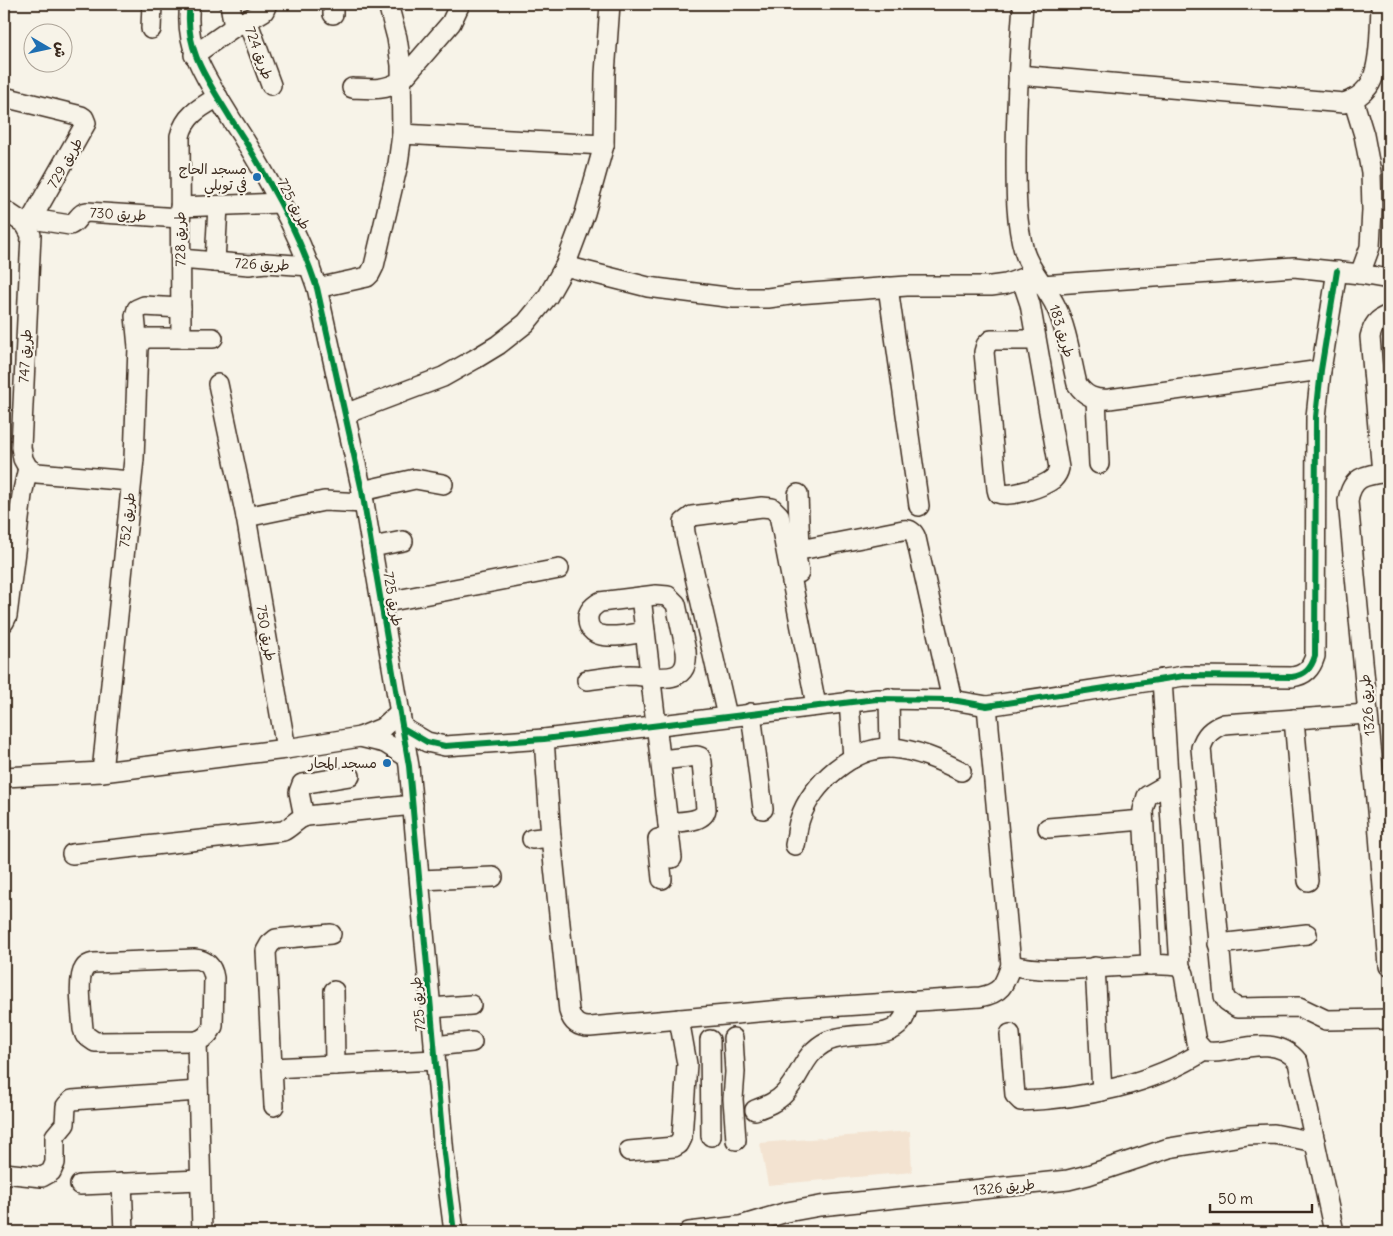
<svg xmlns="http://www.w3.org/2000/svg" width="1393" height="1236" font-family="Delius,'Playpen Sans Arabic',sans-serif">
<rect width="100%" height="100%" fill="#f7f3e8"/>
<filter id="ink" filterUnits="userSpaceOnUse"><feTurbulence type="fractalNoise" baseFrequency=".02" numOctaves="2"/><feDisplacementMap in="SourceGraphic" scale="10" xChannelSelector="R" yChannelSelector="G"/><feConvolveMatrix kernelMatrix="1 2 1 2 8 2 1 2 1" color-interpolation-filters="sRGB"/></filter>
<g filter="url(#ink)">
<polygon fill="#f3e3d1" points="910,1131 912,1172 768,1185 760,1143"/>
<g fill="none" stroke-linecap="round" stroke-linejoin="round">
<g stroke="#3b2a1e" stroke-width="22">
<g id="minor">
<path d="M190 4C183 49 209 82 231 119 245 140 258 162 270 184 289 217 305 252 317 288L362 491 409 766 444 1154 454 1232"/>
<polyline points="230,4 234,27"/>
<polyline points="333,4 333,14"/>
<path d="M1023 4C1019 57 1016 110 1016 164 1016 192 1016 223 1024 251 1030 272 1047 287 1056 307 1067 329 1071 360 1077 384 1085 396 1094 400 1109 399L1321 370"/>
<polyline points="247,20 271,85"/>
<polyline points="151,29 152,4"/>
<polyline points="194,55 234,27 259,14 264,11 267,4"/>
<path d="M1018 75 1344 103C1353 100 1361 96 1367 88 1381 73 1380 25 1381 4"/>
<path d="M352 88C371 89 384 91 401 81L451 23 460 4"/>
<polyline points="4,97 81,116 84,118 86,123 27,227"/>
<polyline points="1353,99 1364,135 1371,172 1372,210 1370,247 1360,274"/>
<polyline points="402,134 604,145"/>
<polyline points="180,207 280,203"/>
<polyline points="4,210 25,224 31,235 21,447 23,459 28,468 37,473 131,481"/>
<path d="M32 219 70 225C78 222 78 213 87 212L180 218"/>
<polyline points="181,259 249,265 266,263 310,266"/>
<polyline points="215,262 218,206"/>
<polyline points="565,266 648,287 734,298 768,298 797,294 907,286 991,286 1006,284 1034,274"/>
<path d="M1022 280 1030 304 1059 468C1058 473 1056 476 1053 479 1043 487 1010 498 998 493L997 489 984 352 986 345 991 340H1036"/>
<polyline points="1042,285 1294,267 1360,274 1389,279"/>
<polyline points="888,287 919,506"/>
<polyline points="317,288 367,277 370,274 374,266 398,164 402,134 401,65 397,38 388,4"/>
<path d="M181 338 180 136C185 115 201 107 218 97"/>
<polyline points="138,347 135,316 137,309 144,306 181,308"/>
<polyline points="218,384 246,517 286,749"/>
<polyline points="1096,399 1099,464"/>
<polyline points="345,414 443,377 475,359 498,345 526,323 548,296 565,266 585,213 604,145 605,74 610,4"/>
<path d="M1389 472C1367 475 1352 475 1348 501L1378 821 1389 966"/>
<path d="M1382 473 1370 337C1373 325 1377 319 1389 315"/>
<polyline points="362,491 415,479 443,484"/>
<polyline points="798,494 800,550"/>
<polyline points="246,517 324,501 364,503"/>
<polyline points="372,547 403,541"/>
<path d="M799 573 796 556 800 550 903 530C910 529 914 532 916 538L952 700"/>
<polyline points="641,597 672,858"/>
<polyline points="381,603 559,569"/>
<polyline points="4,622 7,616 22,495 28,468"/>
<polyline points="1162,679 1180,967"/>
<path d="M587 680C602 678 616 676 630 675 652 675 690 689 686 651L676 604 668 596 656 595 600 602C593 606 587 611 588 620 589 645 629 634 645 632"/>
<polyline points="889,698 890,748"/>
<polyline points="849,701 853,758"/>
<polyline points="751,713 763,809"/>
<path d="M1367 714 1224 724C1211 729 1205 735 1201 748L1224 996 1227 1001 1237 1008 1299 1007 1326 1020 1389 1019"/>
<polyline points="727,716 685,533 684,522 692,516 762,507 772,508 779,515 816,705"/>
<polyline points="1294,719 1308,881"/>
<path d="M403 728 427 742 445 746 544 739 877 699 952 700 987 706 1184 676 1292 677C1305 675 1311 669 1315 656L1316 417 1321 370 1337 271"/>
<polyline points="360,737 385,743 407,757"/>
<path d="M544 739 551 837 569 1011C572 1022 578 1027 590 1027L781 1010 980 997C1002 993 1004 985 1011 965L987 706"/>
<path d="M661 760 697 756 700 757 702 762 706 809C704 823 680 821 668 823"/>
<polyline points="102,772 134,459 138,347 142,340 148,338 213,338"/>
<polyline points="4,777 102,772 286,749 360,737 382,728 400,712"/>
<polyline points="304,817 299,792 302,784 350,776"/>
<polyline points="1048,828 1143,820"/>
<polyline points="532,839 551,837"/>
<polyline points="658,839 662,879"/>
<path d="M795 845C797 837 797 827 800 819 811 784 854 746 892 748 917 750 939 760 961 771"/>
<path d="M72 854 283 831C292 827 297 818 307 816L413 805"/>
<polyline points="420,880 493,877"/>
<polyline points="1218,944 1307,934"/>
<path d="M194 959C206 960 212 965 214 978L213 1026C209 1035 205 1038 197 1041L95 1042 85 1035 83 1029C82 1016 77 978 84 969 86 965 90 964 94 963Z"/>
<path d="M1011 965C1049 974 1092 967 1130 966 1147 965 1164 963 1180 967L1184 974 1196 1042 1204 1051C1213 1054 1222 1051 1231 1050 1255 1045 1282 1040 1298 1062L1334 1232"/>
<polyline points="1151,965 1143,810 1147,796 1168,784"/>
<polyline points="1095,967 1102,1091"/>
<polyline points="334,991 335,1065"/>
<polyline points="431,1008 471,1005"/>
<path d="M1010 1034 1015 1095 1021 1101C1082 1099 1153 1084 1204 1051"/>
<polyline points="733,1038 735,1072 733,1099 736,1140"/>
<polyline points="710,1040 711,1136"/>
<polyline points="197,1041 202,1232"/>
<polyline points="434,1046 472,1042"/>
<polyline points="272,1068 435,1060"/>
<polyline points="274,1106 266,951 270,944 276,939 331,934"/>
<path d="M755 1110C766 1106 777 1102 785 1093 802 1075 803 1053 828 1041 858 1028 905 1048 908 1001"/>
<polyline points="629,1151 674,1147 679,1144 682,1138 687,1064 679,1019"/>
<polyline points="4,1173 42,1177 51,1172 55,1163 55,1136 65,1124 66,1106 72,1100 198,1091"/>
<polyline points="122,1183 124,1232"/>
<polyline points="80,1185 200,1180"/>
<polyline points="689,1232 740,1226 787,1212 820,1206 1068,1180 1088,1175 1169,1148 1248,1135 1274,1134 1315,1142"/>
</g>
</g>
<use href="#minor" stroke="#f7f3e8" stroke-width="19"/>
<g stroke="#f7f3e8" stroke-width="9">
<g id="cycleway">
<path d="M190 4C183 49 209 82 231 119 245 140 258 162 270 184 289 217 305 252 317 288L362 491 409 766 444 1154 454 1232"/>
<path d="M403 728 427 742 445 746 544 739 877 699 952 700 987 706 1184 676 1292 677C1305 675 1311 669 1315 656L1316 417 1321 370 1337 271"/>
</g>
</g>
<use href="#cycleway" stroke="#00873e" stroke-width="6"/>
</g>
</g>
<g fill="#1f6fb2" stroke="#f7f3e8" stroke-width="2">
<circle cx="257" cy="177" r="5"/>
<circle cx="387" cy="763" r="5"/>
</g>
<g text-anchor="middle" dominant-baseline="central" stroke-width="4.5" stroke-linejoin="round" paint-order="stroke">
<g font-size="14" fill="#3b2a1e" stroke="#f7f3e8">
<text transform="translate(259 53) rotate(70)">طريق 724</text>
<text transform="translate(65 163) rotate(-60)">طريق 729</text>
<text transform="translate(294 204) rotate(63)">طريق 725</text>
<text transform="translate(118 214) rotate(3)">طريق 730</text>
<text transform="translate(180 239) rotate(-91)">طريق 728</text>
<text transform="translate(262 264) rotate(2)">طريق 726</text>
<text transform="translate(1062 331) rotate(73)">طريق 183</text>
<text transform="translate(25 356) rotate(-87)">طريق 747</text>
<text transform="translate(127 520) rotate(-84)">طريق 752</text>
<text transform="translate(393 599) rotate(80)">طريق 725</text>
<text transform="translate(266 633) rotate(80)">طريق 750</text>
<text transform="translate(1367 705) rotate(-95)">طريق 1326</text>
<text transform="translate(418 1004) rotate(-95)">طريق 725</text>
<text transform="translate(1004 1187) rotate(-6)">طريق 1326</text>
</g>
<g font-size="14" fill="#3b2a1e" stroke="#f7f3e8" text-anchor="end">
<text x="247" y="169">مسجد الحاج<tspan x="247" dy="16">في توبلي</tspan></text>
<text x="377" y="763">مسجد المحار</text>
</g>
</g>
<rect width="1393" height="1236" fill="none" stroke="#f7f3e8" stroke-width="20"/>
<rect x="10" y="10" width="1373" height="1216" fill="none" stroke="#3b2a1e" stroke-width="2" filter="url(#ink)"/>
<g transform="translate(48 48) rotate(99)"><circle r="24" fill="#f7f3e8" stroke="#aca397"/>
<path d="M0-4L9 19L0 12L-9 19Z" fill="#1f6fb2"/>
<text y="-8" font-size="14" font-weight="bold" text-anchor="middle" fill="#3b2a1e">ش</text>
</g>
<path d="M1210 1204v8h102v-8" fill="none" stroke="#3b2a1e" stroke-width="2.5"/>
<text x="1218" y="1204" font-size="15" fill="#3b2a1e" stroke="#f7f3e8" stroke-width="4" paint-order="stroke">50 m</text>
</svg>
